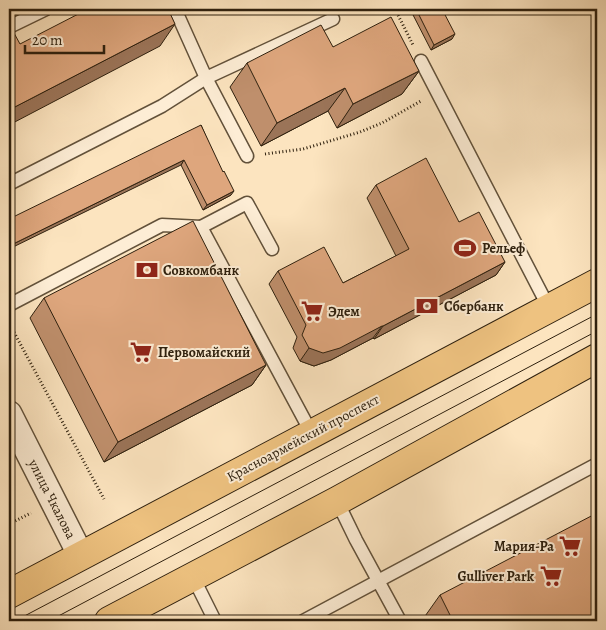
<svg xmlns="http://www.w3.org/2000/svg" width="606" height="630" font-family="Alegreya,serif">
<rect width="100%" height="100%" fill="#fce4bf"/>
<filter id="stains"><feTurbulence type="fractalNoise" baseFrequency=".004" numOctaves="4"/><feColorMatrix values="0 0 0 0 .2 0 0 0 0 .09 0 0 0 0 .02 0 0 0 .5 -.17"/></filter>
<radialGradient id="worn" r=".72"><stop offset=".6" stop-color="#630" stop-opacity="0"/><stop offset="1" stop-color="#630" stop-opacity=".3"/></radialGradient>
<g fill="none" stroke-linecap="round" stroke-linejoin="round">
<g stroke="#62513a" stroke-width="15">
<g id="service">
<polyline points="175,9 206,78 247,156"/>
<polyline points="9,27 46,9"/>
<polyline points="421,61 549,308"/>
<polyline points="9,184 162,106 206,78 333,19"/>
<polyline points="201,227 247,203 272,249"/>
<polyline points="9,305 162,225 201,227 312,434"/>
<polyline points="337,501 356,540 400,621"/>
<polyline points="193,577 215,621"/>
<polyline points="303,621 597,464"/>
</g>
</g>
<g stroke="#62513a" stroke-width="28">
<polyline id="minor" points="9,414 81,556"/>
</g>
<g stroke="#2e200e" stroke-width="30">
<g id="primary">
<polyline points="9,594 597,283"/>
<polyline points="109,621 337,501 597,358"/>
</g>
</g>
<g stroke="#2e200e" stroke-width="3" stroke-dasharray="1 2.5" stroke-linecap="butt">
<polyline points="395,9 413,45"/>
<polyline points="349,12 356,9"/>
<polyline points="265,154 303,149 360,132 382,123 421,101"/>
<polyline points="9,323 104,499"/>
<polyline points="9,524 31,513"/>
</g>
<use href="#service" stroke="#fdedd5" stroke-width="12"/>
<use href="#minor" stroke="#fdedd5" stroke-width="25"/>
<use href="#primary" stroke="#eec280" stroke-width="28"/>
<g stroke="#2e200e" stroke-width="1">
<polyline points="15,621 597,314"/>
<polyline points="49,621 597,331"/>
</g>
</g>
<g fill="#bf8f6c" stroke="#2e200e">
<polygon points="410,9 442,9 452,39 431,50"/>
<polygon points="333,47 419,71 402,94 337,128 328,111 261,146 230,87 247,63"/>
<polygon points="201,125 231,195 203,210 181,165"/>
<polygon points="376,185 459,222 505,262 496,275 374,339 373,338 331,360 314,366 300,361 293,348 297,337 269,284 278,271 343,283 396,256 367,198"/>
<polygon points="44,298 266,365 252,385 104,462 30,318"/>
<polygon points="440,595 597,621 424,621 423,619"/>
</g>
<g fill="#9b7458" stroke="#2e200e">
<polygon points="175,24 160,46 9,125 9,110"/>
<polygon points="455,34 452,39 431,50 434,45"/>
<polygon points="419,71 402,94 337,128 353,104"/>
<polygon points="345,88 328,111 261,146 277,123"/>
<polygon points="184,160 181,165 9,249 9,246"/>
<polygon points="234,191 231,195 203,210 207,205"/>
<polygon points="505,262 496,275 374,339 383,326"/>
<polygon points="382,326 373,338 331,360 314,366 300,361 309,348"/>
<polygon points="266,365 252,385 104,462 118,442"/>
</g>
<g fill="#dea67d" stroke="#2e200e">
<polygon points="88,9 168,9 175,24 9,110 9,36 14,33 20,44"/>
<polygon points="416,9 442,9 455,34 434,45"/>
<polygon points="391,17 419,71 353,104 345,88 277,123 247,63 321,25 333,47"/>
<polygon points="201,125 223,172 224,171 234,191 207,205 184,160 9,246 9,219"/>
<polygon points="426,158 459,222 479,212 505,262 383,326 382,326 340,348 323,353 309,348 302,335 306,325 278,271 324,247 343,283 409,249 376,185"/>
<polygon points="193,221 266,365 118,442 44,298"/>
<polygon points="597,513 597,621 453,621 440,595"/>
</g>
<defs>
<g id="stadium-bare" transform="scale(1.725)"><path d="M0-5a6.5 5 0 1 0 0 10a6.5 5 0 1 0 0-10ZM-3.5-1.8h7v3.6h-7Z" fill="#8f2418" stroke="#fdedd5" stroke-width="2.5" paint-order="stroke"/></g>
<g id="bank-bare" transform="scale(1.725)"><path d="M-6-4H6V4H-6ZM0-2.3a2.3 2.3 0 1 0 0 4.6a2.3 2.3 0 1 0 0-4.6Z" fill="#8f2418" stroke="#fdedd5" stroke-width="2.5" paint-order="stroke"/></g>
<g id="supermarket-bare" transform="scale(1.725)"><path d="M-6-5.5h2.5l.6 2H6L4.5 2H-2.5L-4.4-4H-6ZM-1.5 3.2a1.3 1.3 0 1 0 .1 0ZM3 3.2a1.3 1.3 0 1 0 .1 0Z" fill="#8f2418" stroke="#fdedd5" stroke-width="2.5" paint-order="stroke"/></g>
</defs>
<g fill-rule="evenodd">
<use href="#stadium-bare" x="465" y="248"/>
<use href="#bank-bare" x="147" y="270"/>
<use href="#bank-bare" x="427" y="306"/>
<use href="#supermarket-bare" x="312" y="311"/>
<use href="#supermarket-bare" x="141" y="352"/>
<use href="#supermarket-bare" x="570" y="546"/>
<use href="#supermarket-bare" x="551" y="576"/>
</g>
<g text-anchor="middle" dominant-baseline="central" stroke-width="4" stroke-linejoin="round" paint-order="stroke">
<g font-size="14" font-weight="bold" fill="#2e200e" stroke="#fdedd5" text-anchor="start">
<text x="482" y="248">Рельеф</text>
<text x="163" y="270">Совкомбанк</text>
<text x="444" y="306">Сбербанк</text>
<text x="328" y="311">Эдем</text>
<text x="158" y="352">Первомайский</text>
<text x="554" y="546" text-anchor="end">Мария-Ра</text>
<text x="534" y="576" text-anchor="end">Gulliver Park</text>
</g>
<g font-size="14" fill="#2e200e" stroke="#fdedd5">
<text transform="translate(303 438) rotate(-28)">Красноармейский проспект</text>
<text transform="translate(52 499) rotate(63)">улица Чкалова</text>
</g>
</g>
<rect width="606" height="630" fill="none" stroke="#fce4bf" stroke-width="30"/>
<rect x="10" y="10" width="586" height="610" fill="none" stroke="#2e200e" stroke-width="2.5"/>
<rect x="15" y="15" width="576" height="600" fill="none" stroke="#2e200e"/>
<path d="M25 45v8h79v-8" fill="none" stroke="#2e200e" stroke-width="2.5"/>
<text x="32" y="45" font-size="15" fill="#2e200e" stroke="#fdedd5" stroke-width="4" paint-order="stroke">20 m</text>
<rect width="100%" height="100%" filter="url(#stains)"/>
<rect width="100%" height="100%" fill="url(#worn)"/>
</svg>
